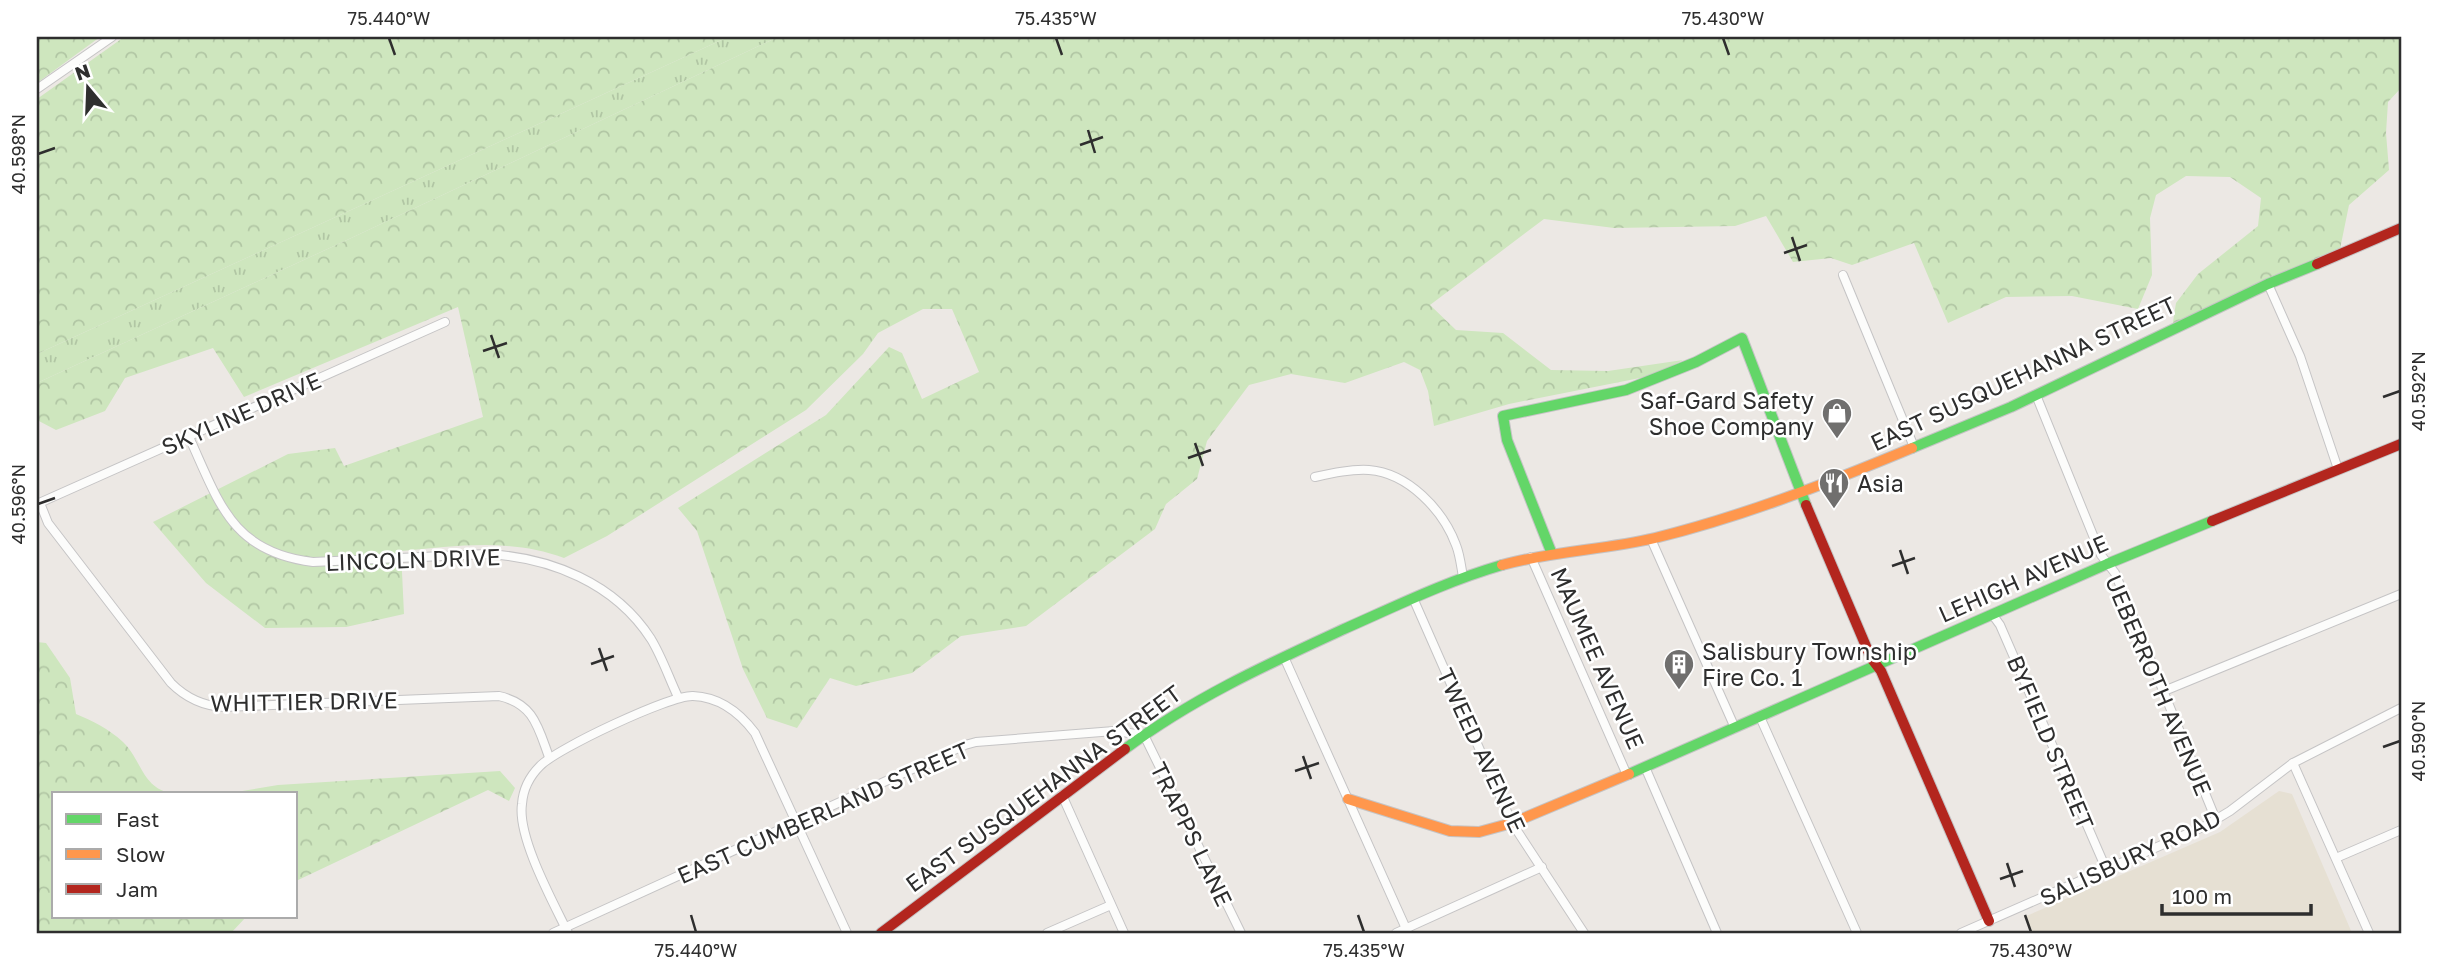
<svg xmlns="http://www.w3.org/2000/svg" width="2438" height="970" font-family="'Golos Text',sans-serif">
<defs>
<pattern id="grass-tufts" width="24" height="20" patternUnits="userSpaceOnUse" patternTransform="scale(1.75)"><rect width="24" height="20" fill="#cee6be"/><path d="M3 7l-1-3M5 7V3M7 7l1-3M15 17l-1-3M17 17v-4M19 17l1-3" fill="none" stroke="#b1c6a4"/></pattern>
<pattern id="forest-crowns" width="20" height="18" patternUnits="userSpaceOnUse" patternTransform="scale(1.75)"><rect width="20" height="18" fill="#cee6be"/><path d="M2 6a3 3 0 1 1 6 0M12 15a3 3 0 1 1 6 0" fill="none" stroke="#b1c6a4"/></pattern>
</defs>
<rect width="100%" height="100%" fill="#ece8e4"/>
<polygon fill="#e6e0d3" points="2279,791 2292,794 2352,933 2032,933 2024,917 2220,832"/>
<polygon fill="url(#grass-tufts)" points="728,37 778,37 347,240 37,383 37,354"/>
<g fill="url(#forest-crowns)">
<polygon points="37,37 100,37 37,83"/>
<polygon points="124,37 728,37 37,354 37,99"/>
<path d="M778 37H2401V88L2388 102 2386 133 2389 170 2349 205 2339 254 2172 328 2176 303 2198 274 2258 226 2261 198 2230 177 2186 176 2156 195 2150 218 2152 275 2138 309 2072 296 2006 297 1948 323 1914 243 1852 265 1831 258 1793 262 1766 216 1735 226 1614 228 1544 219 1430 305 1456 330 1503 333 1551 370 1608 371 1683 360 1655 375 1509 404 1434 426 1428 391 1420 370 1404 362 1345 383 1291 374 1249 385 1207 441 1197 479 1166 504 1155 529 1026 626 961 636 912 673 856 686 830 678 797 728 767 718 743 669 697 531 678 508 826 415 889 347 902 353 922 399 979 372 952 309H923L878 333 863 354 806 410 607 536 564 558C511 538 457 546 401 551L404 614 346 627 265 628 206 583 153 522 288 454 335 448 344 466 483 417 458 307 244 397 213 348 125 378 105 411 56 430 37 420V383L347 240Z"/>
<path d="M37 642 46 643 70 678 76 714C93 721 109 729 123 742 141 759 142 787 170 793H54V916H247L231 933H37Z"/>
<polygon points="500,771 515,788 509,801 488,790 296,881 296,793 230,793 278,785"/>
</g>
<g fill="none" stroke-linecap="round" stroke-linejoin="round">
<g stroke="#c5c4c5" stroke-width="10">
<g id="street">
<polyline points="37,89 112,37"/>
<polyline points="1843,275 1914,447"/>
<polyline points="2268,284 2300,356 2338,469"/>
<polyline points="2036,395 2101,555 2115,573 2216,820"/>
<path d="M189 437C219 502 231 552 313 562L486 554C550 557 615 583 651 639 662 657 669 678 678 697"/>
<path d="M1315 477C1333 473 1351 469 1369 470 1408 473 1443 510 1456 545 1460 555 1461 566 1463 577"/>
<path d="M40 503 48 523 171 683C186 698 202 706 224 707L499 696C534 704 538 727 549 757"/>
<polyline points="37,504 445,322"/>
<polyline points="1651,539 1735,728"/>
<polyline points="1531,557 1627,775"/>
<polyline points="1413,598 1512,823 1584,933"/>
<polyline points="1992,614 2000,625 2107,871"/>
<polyline points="1284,657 1408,933"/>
<polyline points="2164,691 2401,594"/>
<polyline points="1760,717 1857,933"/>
<polyline points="2293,763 2369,933"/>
<polyline points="1645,767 1717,933"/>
<polyline points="1062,795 1124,933"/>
<polyline points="2336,858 2401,830"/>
<polyline points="553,933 965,745 976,742 1114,731 1144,735 1241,933"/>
<path d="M568 933C553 902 517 837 522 804 523 790 530 776 540 766 556 749 670 695 693 696 719 697 740 713 755 733L847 933"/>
<polyline points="1047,933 1111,905"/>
<polyline points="1396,933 1542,867"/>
<polyline points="1961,933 2205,826 2230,811 2293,763 2401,708"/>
</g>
</g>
<g stroke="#c5c4c5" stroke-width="12">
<g id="fast">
<polyline points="1912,448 2011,407 2268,284 2317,264"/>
<polyline points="1552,554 1507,440 1503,416 1626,390 1696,362 1742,338 1806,505"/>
<path d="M1125 749C1193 698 1268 664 1344 629 1396 606 1447 581 1502 565"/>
<polyline points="1629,774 2107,564 2212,521"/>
</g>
</g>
<g stroke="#c5c4c5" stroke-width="12">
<g id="slow">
<path d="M1502 565C1552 551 1604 550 1655 538 1744 516 1828 483 1912 448"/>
<polyline points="1348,799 1450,831 1479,832 1512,823 1629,774"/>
</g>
</g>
<g stroke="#c5c4c5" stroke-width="12">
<g id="jam">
<polyline points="2317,264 2401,228"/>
<polyline points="1806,505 1871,658 1881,671 1989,921"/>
<polyline points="2212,521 2401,444"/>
<polyline points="881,933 1125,749"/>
</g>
</g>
<use href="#street" stroke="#fcfcfb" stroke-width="8"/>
<use href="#fast" stroke="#63d668" stroke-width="10"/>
<use href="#slow" stroke="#ff974d" stroke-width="10"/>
<use href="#jam" stroke="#b3261e" stroke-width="10"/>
</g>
<path fill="none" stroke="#2e2e2e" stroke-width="2.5" d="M389 38 395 55M1056 38 1062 55M1723 38 1729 55M1088 130 1095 153M1080 145 1103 137M38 154 55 148M1792 237 1800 261M1784 253 1807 245M491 335 499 358M483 351 507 343M2383 397 2400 391M1195 443 1203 466M1188 458 1211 450M38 504 55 498M1900 550 1908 574M1892 566 1915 558M599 648 607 671M591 664 614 656M2383 747 2400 741M1303 756 1311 779M1295 771 1319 763M2007 863 2015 887M2000 879 2023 871M691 915 696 932M1358 915 1364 932M2025 915 2031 932"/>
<defs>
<g id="shop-pin" transform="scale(1.575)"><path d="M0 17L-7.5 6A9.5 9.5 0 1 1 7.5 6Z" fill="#706f6e" stroke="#fff"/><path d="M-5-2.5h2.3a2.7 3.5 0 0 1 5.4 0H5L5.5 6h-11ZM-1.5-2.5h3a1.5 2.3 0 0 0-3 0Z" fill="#fff"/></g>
<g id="restaurant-pin" transform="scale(1.575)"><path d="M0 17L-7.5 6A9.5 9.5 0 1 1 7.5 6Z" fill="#706f6e" stroke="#fff"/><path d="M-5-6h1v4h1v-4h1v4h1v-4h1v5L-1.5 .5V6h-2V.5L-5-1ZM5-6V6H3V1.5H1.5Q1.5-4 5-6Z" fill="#fff"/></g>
<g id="building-pin" transform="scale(1.575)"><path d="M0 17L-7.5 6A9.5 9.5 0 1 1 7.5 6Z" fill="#706f6e" stroke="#fff"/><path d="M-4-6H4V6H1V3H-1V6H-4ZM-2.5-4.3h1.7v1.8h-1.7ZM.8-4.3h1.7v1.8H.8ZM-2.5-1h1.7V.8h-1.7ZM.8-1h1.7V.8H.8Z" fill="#fff"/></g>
</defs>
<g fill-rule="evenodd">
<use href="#shop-pin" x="1837" y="413"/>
<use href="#restaurant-pin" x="1834" y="483"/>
<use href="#building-pin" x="1679" y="664"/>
</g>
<g text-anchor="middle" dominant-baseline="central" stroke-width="5" stroke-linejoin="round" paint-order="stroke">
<g font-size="23" fill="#2e2e2e" stroke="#fff">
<text transform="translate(2023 373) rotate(-25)">EAST SUSQUEHANNA STREET</text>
<text transform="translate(241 413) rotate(-24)">SKYLINE DRIVE</text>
<text transform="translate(413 559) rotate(-2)">LINCOLN DRIVE</text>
<text transform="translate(2023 578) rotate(-24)">LEHIGH AVENUE</text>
<text transform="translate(1598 658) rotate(66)">MAUMEE AVENUE</text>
<text transform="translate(2159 685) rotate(67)">UEBERROTH AVENUE</text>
<text transform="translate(304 701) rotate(-1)">WHITTIER DRIVE</text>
<text transform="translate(2051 742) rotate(67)">BYFIELD STREET</text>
<text transform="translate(1482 750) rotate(65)">TWEED AVENUE</text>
<text transform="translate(1043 788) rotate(-36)">EAST SUSQUEHANNA STREET</text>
<text transform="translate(823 812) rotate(-24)">EAST CUMBERLAND STREET</text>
<text transform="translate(1192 834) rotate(64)">TRAPPS LANE</text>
<text transform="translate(2130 857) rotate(-25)">SALISBURY ROAD</text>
</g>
<g font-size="23" fill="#2e2e2e" stroke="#fff" text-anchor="start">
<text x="1814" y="400" text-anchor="end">Saf-Gard Safety<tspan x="1814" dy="26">Shoe Company</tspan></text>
<text x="1857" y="483">Asia</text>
<text x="1702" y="651">Salisbury Township<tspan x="1702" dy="26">Fire Co. 1</tspan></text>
</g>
</g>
<rect width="2438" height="970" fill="none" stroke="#ffffff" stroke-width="77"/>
<rect x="52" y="792" width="245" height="126" fill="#ffffff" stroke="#ababab" stroke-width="2"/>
<rect x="66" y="814" width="35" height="10" fill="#63d668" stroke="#ababab" stroke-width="2"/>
<text x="116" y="827" font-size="21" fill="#2e2e2e">Fast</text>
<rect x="66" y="849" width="35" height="10" fill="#ff974d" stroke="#ababab" stroke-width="2"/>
<text x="116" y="862" font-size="21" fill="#2e2e2e">Slow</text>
<rect x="66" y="884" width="35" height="10" fill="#b3261e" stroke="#ababab" stroke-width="2"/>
<text x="116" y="897" font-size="21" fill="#2e2e2e">Jam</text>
<g transform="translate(88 88) rotate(341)" stroke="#ffffff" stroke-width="5" paint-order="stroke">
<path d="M0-5L12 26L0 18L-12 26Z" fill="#2e2e2e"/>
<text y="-10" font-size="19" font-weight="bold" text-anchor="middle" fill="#2e2e2e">N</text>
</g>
<path d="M2162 904v10h149v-10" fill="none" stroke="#2e2e2e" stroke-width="3.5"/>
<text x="2172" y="904" font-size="21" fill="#2e2e2e" stroke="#ffffff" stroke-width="5" paint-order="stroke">100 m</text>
<rect x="38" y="38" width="2362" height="894" fill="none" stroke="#2e2e2e" stroke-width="2.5"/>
<g font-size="18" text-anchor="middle" fill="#2e2e2e">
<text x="389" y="25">75.440°W</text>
<text x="1056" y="25">75.435°W</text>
<text x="1723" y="25">75.430°W</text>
<text transform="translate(19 154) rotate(-90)" y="6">40.598°N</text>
<text transform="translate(2419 391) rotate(-90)" y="6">40.592°N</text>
<text transform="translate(19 504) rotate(-90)" y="6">40.596°N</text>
<text transform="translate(2419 741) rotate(-90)" y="6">40.590°N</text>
<text x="696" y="957">75.440°W</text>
<text x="1364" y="957">75.435°W</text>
<text x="2031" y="957">75.430°W</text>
</g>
</svg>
